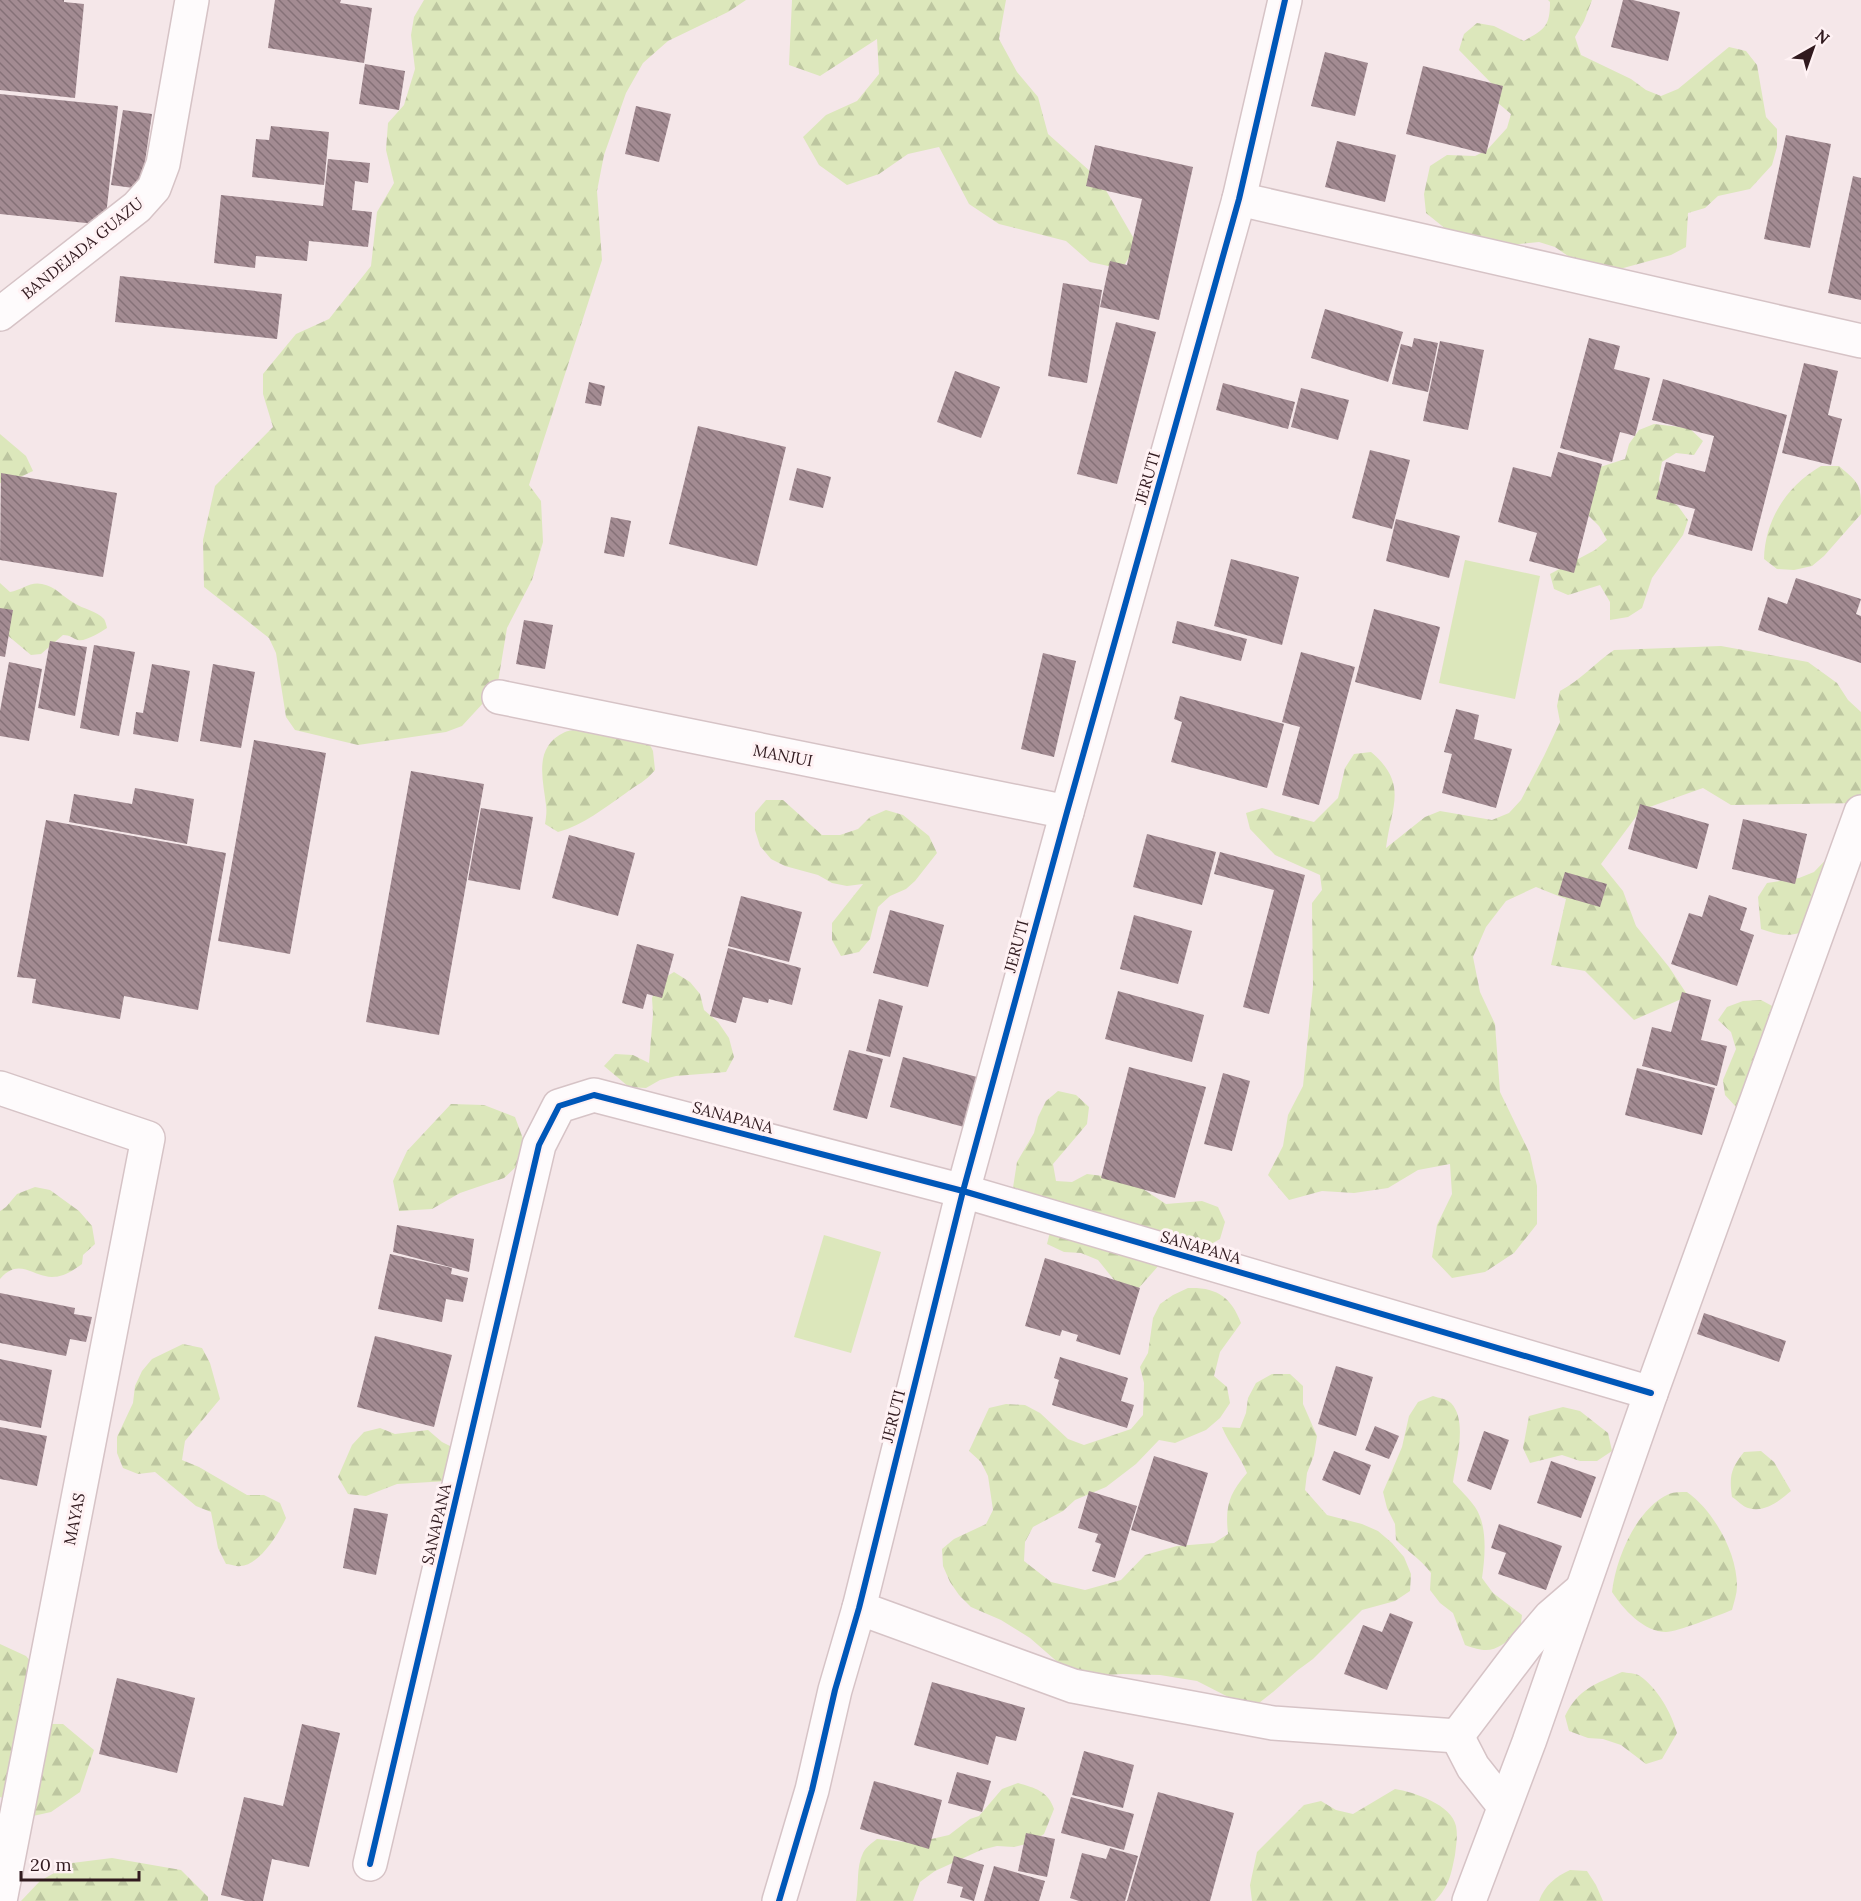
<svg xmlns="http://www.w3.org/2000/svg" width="1861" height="1901" font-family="Lora,serif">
<defs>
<pattern id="forest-firs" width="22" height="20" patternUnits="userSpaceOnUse" patternTransform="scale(1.5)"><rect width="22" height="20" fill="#dce7bb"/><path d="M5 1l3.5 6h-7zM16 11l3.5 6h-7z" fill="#bdc6a0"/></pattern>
<pattern id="building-back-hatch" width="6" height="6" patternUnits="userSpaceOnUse" patternTransform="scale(1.5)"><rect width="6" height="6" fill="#a38b92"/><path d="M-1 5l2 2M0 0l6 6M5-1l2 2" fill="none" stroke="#857177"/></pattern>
</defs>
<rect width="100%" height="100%" fill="#f5e7e9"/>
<g fill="#dce7bb">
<polygon points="1465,560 1540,576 1515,699 1439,683"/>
<polygon points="824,1235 881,1252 851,1353 794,1337"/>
</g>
<g fill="url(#forest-firs)">
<polygon points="424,0 746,0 728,12 668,41 643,63 626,93 604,155 597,191 602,260 529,485 541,501 543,542 532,580 507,628 497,688 462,726 446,732 358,745 295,730 286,717 276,653 269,638 204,587 203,540 215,486 273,427 263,394 263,374 296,334 329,319 371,266 377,212 394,183 386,150 388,123 404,105 415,69 411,35 414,17"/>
<polygon points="792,0 1006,0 999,39 1017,72 1038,97 1048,134 1100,180 1137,244 1122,269 1090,262 1066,241 999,224 969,204 939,147 908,154 879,174 847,185 819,165 803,137 826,115 857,101 879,74 877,39 820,76 789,65"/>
<path d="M1548 0H1592L1584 21 1575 37 1581 55 1631 79 1646 90 1661 96 1678 89 1729 47 1746 51 1757 65 1766 117 1777 129V147L1772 165 1750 189 1718 196 1705 208 1688 213 1686 247 1671 255 1616 270 1584 267 1555 247 1539 242 1501 246 1452 234 1426 213 1424 194 1430 166 1447 155 1475 156 1487 150 1507 128 1511 114 1498 103 1494 86 1459 50 1464 34 1477 23 1494 26 1524 41C1545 29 1550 26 1550 2Z"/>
<polygon points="1654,424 1689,428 1703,441 1694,455 1676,453 1662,462 1659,479 1663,496 1678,506 1688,520 1683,535 1652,578 1642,608 1628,617 1610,620 1610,602 1600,585 1568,595 1554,589 1550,574 1595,550 1607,540 1599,526 1588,515 1594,469 1625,459 1629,444 1639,430"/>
<polygon points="0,434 26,456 33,471 12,481 0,483"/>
<path d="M1821 466H1839C1861 485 1861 484 1861 514L1824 556 1812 566 1794 570 1777 569 1764 559C1765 519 1787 486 1821 466Z"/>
<path d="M0 583 10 592C21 590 31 581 42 584 55 586 63 597 74 603 83 609 97 611 104 619 105 620 107 627 107 628 101 632 85 642 78 640 72 638 70 635 63 635L41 654 31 655 0 629Z"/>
<path d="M1721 646 1808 662 1837 683 1848 700 1861 712V803L1731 805 1703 788 1641 810 1601 864 1623 891 1636 926 1669 967 1688 996 1634 1020 1585 971 1551 965 1566 899 1536 887 1506 901 1486 927 1473 957 1480 992 1495 1024 1500 1092 1530 1154 1537 1186V1224L1514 1253 1485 1272 1452 1278 1432 1257 1437 1225 1452 1194 1450 1164 1418 1170 1388 1188 1354 1193 1322 1191 1289 1200 1268 1175 1283 1146 1288 1115 1303 1086 1313 986 1312 903 1322 890 1320 875 1275 855 1250 829 1246 813 1262 808 1314 822 1338 798 1345 768 1354 754 1371 752C1409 784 1391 807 1386 848L1425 817 1440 811 1492 820 1509 813 1521 800 1544 756 1560 722 1557 706 1560 691C1581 680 1595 663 1614 650Z"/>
<path d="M584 729 645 735 653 751 655 770C644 783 639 783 626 793 604 808 584 825 558 832L545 824C546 818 547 811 546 805 543 778 533 747 565 732 570 730 579 730 584 729Z"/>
<polygon points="766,800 783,800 822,835 840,835 858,829 870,817 886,810 903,815 929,836 937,853 915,881 906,889 890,896 878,907 870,939 859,952 841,956 832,940 832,923 863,884 847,886 832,883 818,875 785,866 771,859 760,846 755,830 755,813"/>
<path d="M1839 846 1810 930C1790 937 1781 936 1761 929L1758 897 1767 883 1799 878 1814 872Z"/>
<polygon points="674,972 690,982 700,994 704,1010 718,1022 729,1038 734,1057 726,1072 676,1076 660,1080 646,1088 629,1087 604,1066 615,1054 633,1055 649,1063 653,1014 652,998 659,981"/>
<polygon points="1761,1000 1776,1008 1753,1106 1736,1107 1725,1095 1723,1080 1736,1049 1731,1032 1718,1020 1727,1007 1743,1001"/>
<polygon points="1058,1091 1076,1095 1089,1107 1087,1124 1053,1164 1056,1181 1072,1182 1087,1174 1103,1176 1120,1174 1166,1204 1202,1201 1218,1207 1225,1222 1220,1239 1191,1255 1160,1264 1137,1290 1119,1286 1098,1260 1081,1253 1064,1252 1047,1244 1055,1212 1012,1194 1017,1162 1034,1133 1038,1117 1046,1101"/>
<polygon points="451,1104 484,1105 515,1117 529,1155 504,1178 460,1193 432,1209 399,1211 393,1181 407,1151"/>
<path d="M35 1187 50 1190 79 1211 92 1226 95 1244 83 1255 82 1264C72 1271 64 1277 52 1277 31 1276 19 1257 0 1279V1211L6 1207 17 1194Z"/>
<path d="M1188 1288C1217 1287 1231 1297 1241 1323L1220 1352 1214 1376 1227 1387 1230 1403 1220 1418 1206 1430 1175 1443 1159 1440 1136 1464 1106 1487 1075 1500 1063 1511 1033 1527 1025 1542 1024 1561 1051 1582 1085 1590 1121 1580 1145 1555 1177 1546 1214 1543 1228 1534C1225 1506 1229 1494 1247 1473 1240 1456 1229 1444 1222 1427L1240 1428 1246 1413 1248 1398 1256 1383 1272 1374H1290L1303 1386V1404L1317 1436 1314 1455 1307 1473 1305 1490 1327 1515 1362 1524 1378 1531 1392 1543 1404 1557 1411 1574 1410 1591 1395 1601 1362 1610 1313 1659 1298 1670 1273 1692 1259 1703 1242 1704 1197 1681 1160 1675 1123 1674 1086 1676 1069 1672 1030 1638 1001 1620 971 1607 959 1595 950 1582 943 1566 942 1549 954 1539 986 1524 993 1510 988 1476 981 1462 969 1451 989 1408 1006 1404 1025 1405 1040 1413 1068 1439 1084 1445 1131 1429 1143 1415 1144 1383 1140 1367 1148 1353 1153 1318 1160 1304 1173 1295Z"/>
<path d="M183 1344 202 1348 210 1363 220 1399 185 1441 182 1460 199 1467 247 1495H264L280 1503 286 1518C279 1533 259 1566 240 1566 236 1567 230 1564 226 1564L218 1548 211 1512 196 1506 155 1472 138 1474 123 1468 117 1453V1437L133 1403 135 1386 142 1371 152 1359Z"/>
<path d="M1433 1396C1439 1398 1447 1399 1451 1403 1468 1421 1456 1460 1453 1482 1460 1490 1469 1498 1475 1507 1488 1526 1485 1557 1482 1578L1493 1593 1522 1615 1520 1631C1498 1648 1493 1656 1465 1645L1453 1613 1440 1603 1430 1590 1431 1573C1420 1558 1408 1552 1396 1540L1395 1524 1387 1508 1383 1492 1402 1447 1409 1416 1418 1402Z"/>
<polygon points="1563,1407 1580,1411 1608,1433 1612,1451 1597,1461 1580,1461 1562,1455 1530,1463 1523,1448 1529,1416"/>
<polygon points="380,1428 395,1434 428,1430 442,1442 456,1449 448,1481 397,1484 366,1496 348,1494 338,1477 352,1445 364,1432"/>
<path d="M1761 1451 1774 1462 1791 1491C1779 1501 1765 1513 1748 1508 1743 1507 1737 1500 1732 1497 1729 1476 1731 1468 1744 1452Z"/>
<path d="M1687 1492C1714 1511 1737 1553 1737 1586 1737 1594 1734 1602 1732 1610 1719 1615 1677 1632 1666 1632 1644 1632 1623 1609 1612 1592 1616 1558 1636 1509 1669 1494 1674 1492 1681 1492 1687 1492Z"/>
<polygon points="0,1644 26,1656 38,1670 45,1724 63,1724 94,1750 80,1792 51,1812 33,1816 6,1799 0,1797"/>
<path d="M1622 1672C1627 1673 1636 1673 1640 1676 1658 1689 1671 1712 1677 1733L1662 1759 1646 1764 1621 1745 1603 1739 1588 1738 1569 1731 1565 1716C1579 1688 1594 1685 1622 1672Z"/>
<path d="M1018 1783C1035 1788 1048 1791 1054 1809L1044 1834 1030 1843 1014 1847 997 1846 981 1850 935 1871 920 1882 913 1901H856C859 1885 856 1867 863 1853 866 1847 872 1843 877 1839L914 1843 949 1835 970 1819 979 1816 1002 1789Z"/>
<path d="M1395 1789C1414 1792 1452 1805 1456 1826 1458 1836 1456 1846 1455 1855 1451 1875 1449 1886 1435 1901H1252L1250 1885 1257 1852 1304 1805 1321 1801 1336 1810 1353 1814Z"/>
<polygon points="112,1858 181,1870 208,1897 208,1901 21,1901 40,1881 72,1863"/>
<path d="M1570 1870 1587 1871 1596 1885 1603 1901H1539C1545 1885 1555 1877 1570 1870Z"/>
</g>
<g fill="url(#building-back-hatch)">
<polygon points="0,0 64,0 64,2 84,4 75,98 0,90"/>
<polygon points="275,0 341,0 340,3 372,8 364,63 268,48"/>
<polygon points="1623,0 1633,0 1680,12 1668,61 1611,47"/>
<polygon points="1325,52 1368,63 1355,116 1311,106"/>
<polygon points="365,64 405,71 399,110 359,104"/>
<polygon points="1423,66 1503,86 1486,154 1406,134"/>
<polygon points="0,94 118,106 105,225 0,214"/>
<polygon points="636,106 671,114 659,162 625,154"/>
<polygon points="123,110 152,114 141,189 111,185"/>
<polygon points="271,126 329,132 324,185 252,177 256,139 269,140"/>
<polygon points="1786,135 1831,144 1810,248 1764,239"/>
<polygon points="1337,141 1396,155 1385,202 1325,187"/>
<polygon points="1095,145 1193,167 1159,320 1100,307 1110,261 1127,265 1142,199 1086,186"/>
<polygon points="328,159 370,163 368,183 355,181 352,210 372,212 368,247 309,241 307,261 256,256 255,268 214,263 221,195 323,206"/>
<polygon points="1853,176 1861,178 1861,300 1828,293"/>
<polygon points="120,276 282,294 277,339 115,322"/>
<polygon points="1063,283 1102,290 1087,383 1048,376"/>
<polygon points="1325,309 1403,332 1388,382 1311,358"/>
<polygon points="1116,322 1156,332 1117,484 1077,474"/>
<polygon points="1414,338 1438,343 1428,392 1392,384 1401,344 1412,347"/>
<polygon points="1589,338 1620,346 1614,369 1650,378 1635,436 1620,432 1612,462 1560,448"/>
<polygon points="1440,341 1484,350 1468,430 1423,421"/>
<polygon points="1804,363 1838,371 1828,415 1842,419 1831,465 1782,453"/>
<polygon points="955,371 1000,387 981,438 937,422"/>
<polygon points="1663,379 1787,415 1752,551 1688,534 1695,509 1656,499 1666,462 1705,472 1714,436 1652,420"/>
<polygon points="589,382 605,386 601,406 585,403"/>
<polygon points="1223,383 1295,402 1288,429 1216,410"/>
<polygon points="1301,388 1349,400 1338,440 1291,427"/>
<polygon points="698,426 786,447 757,566 669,544"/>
<polygon points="1370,450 1410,460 1392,529 1352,518"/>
<polygon points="1558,452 1602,464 1574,573 1529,561 1537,533 1498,522 1513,467 1551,477"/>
<polygon points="797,468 831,477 823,508 789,500"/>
<polygon points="1,473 117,493 103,577 0,560"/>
<polygon points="611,517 631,521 624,557 604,553"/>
<polygon points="1396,519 1460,536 1449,578 1386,561"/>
<polygon points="1231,559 1299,577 1282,645 1214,626"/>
<polygon points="1796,578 1861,599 1856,614 1861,616 1861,663 1758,630 1768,597 1787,604"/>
<polygon points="0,608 13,610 5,657 0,656"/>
<polygon points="1374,609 1440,627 1421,700 1355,682"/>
<polygon points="524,620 553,625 545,669 516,664"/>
<polygon points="1177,621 1247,639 1241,661 1172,643"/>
<polygon points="50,641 87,647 75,716 38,708"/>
<polygon points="94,645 135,652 119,736 80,728"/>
<polygon points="1301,652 1355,667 1319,805 1282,795 1300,727 1282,722"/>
<polygon points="1043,653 1076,661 1054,757 1021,749"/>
<polygon points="9,662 42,669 29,741 0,736 0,711"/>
<polygon points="152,664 190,671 178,742 133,734 136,712 143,713"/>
<polygon points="213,664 255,672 241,748 200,741"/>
<polygon points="1180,696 1284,724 1267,788 1171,762 1182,722 1174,719"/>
<polygon points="1456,709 1479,715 1474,739 1512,749 1496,808 1442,793 1452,754 1444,752"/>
<polygon points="254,740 326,753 290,954 218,941"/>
<polygon points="411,771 484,784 439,1035 366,1022"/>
<polygon points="135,788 194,799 187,844 69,822 74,794 132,804"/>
<polygon points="1640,804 1709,824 1697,869 1628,849"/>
<polygon points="481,808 533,817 520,890 468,880"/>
<polygon points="1743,819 1807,834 1795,884 1732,869"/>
<polygon points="46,820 226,853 198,1010 124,996 120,1019 32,1003 36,979 17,977"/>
<polygon points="1147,834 1216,852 1202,905 1133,887"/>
<polygon points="569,835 635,853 618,916 552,898"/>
<polygon points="1220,852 1305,875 1269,1014 1243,1007 1274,890 1214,874"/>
<polygon points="1565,872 1607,884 1600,907 1558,895"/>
<polygon points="1709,895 1747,908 1740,930 1754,935 1737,986 1671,964 1689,913 1702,917"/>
<polygon points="741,896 802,912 789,962 728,946"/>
<polygon points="890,910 944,925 928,987 873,973"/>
<polygon points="1134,915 1192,931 1178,984 1120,969"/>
<polygon points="637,944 674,954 662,998 647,994 643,1009 622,1003"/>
<polygon points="728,948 801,968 792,1005 769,999 768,1003 743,997 736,1023 710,1016"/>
<polygon points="1118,991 1204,1015 1192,1062 1105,1039"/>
<polygon points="1682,992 1711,1000 1701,1040 1727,1046 1717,1086 1642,1066 1652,1027 1671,1032"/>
<polygon points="879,999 903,1006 890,1057 866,1051"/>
<polygon points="849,1050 883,1059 867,1119 833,1110"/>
<polygon points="903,1057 977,1077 964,1127 890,1107"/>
<polygon points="1129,1067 1206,1087 1175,1198 1101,1178"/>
<polygon points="1637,1068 1715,1088 1702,1135 1625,1115"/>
<polygon points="1223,1073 1250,1081 1232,1151 1204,1144"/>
<polygon points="397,1225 474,1239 469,1272 393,1252"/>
<polygon points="390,1254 452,1268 451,1274 468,1278 463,1302 446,1299 442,1322 378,1309"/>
<polygon points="1045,1258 1140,1288 1120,1355 1076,1341 1078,1335 1062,1330 1060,1336 1025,1326"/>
<polygon points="0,1293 75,1308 74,1314 92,1317 86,1342 70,1339 66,1356 0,1343"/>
<polygon points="1704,1313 1786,1341 1779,1362 1697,1334"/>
<polygon points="375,1336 452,1355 434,1427 357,1407"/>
<polygon points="1060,1357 1128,1378 1121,1401 1134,1405 1127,1428 1052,1405 1059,1380 1054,1378"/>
<polygon points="0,1359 52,1370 41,1428 0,1420"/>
<polygon points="1336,1366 1373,1377 1356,1436 1318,1424"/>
<polygon points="1375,1426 1399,1436 1389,1459 1365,1450"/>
<polygon points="0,1427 47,1436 37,1486 0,1479"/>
<polygon points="1484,1431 1509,1440 1491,1490 1467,1481"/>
<polygon points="1334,1451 1371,1465 1360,1495 1322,1480"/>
<polygon points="1154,1456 1208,1473 1186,1547 1131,1530"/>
<polygon points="1551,1461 1596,1477 1581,1518 1537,1503"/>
<polygon points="1089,1491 1137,1506 1115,1578 1092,1571 1101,1544 1095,1542 1098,1534 1078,1528"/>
<polygon points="354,1508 388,1514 376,1575 343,1568"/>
<polygon points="1499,1524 1562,1546 1546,1590 1498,1574 1506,1553 1491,1548"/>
<polygon points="1390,1613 1413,1622 1387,1690 1344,1674 1363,1625 1382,1632"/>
<polygon points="117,1678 195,1698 177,1773 99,1754"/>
<polygon points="932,1682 1025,1708 1016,1741 996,1736 988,1765 914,1745"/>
<polygon points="302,1724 340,1733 309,1867 272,1859 263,1901 246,1901 221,1895 244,1797 283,1806"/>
<polygon points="1084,1751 1134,1765 1123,1808 1072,1795"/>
<polygon points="957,1772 991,1781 982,1812 948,1803"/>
<polygon points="874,1781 942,1800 929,1849 860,1829"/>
<polygon points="1158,1792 1234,1813 1210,1901 1127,1901"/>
<polygon points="1071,1797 1134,1814 1124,1850 1061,1833"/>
<polygon points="1026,1833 1055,1839 1047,1877 1018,1871"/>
<polygon points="1110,1848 1138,1856 1125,1901 1079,1901 1070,1898 1082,1853 1106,1859"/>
<polygon points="954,1856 984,1865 974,1901 960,1897 963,1887 947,1883"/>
<polygon points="994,1866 1045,1881 1039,1901 984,1901"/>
</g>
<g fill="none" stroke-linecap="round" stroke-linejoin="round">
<g stroke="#d6c3c6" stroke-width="36">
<g id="minor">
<polyline points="1239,199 1861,341"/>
<polyline points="0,314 137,207 154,188 163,164 192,0"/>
<polyline points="499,697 1067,812"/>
<polyline points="0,1088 148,1138 0,1901"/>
<polyline points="859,1608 1073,1686 1273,1723 1457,1736 1526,1645 1550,1617 1579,1592"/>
<polyline points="1457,1736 1473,1767 1504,1806"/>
<polyline points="370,1864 539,1145 559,1106 594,1095 963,1191 1651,1393"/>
<polyline points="779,1901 812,1790 835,1690 859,1608 963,1191 1067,812 1239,199 1285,0"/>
<polyline points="1469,1901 1529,1742 1651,1393 1861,812"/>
</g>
</g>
<use href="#minor" stroke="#fefbfc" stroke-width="33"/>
<g stroke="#fff2f4" stroke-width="10">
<g id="cycleway">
<polyline points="370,1864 539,1145 559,1106 594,1095 963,1191 1651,1393"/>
<polyline points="779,1901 812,1790 835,1690 859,1608 963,1191 1067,812 1239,199 1285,0"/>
</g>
</g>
<use href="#cycleway" stroke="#0057b8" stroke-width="6"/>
</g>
<g text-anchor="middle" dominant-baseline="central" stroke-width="6" stroke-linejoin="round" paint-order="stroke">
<g font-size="16" fill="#311a1f" stroke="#fff2f4">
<text transform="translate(82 248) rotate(-39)">BANDEJADA GUAZU</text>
<text transform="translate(1147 478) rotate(-74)">JERUTI</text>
<text transform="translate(783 755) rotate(11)">MANJUI</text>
<text transform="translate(1016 946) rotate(-75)">JERUTI</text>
<text transform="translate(733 1117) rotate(15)">SANAPANA</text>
<text transform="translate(1201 1247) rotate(16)">SANAPANA</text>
<text transform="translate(893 1416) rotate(-76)">JERUTI</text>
<text transform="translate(74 1519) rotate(-79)">MAYAS</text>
<text transform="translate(436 1524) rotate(-77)">SANAPANA</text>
</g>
</g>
<g transform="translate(1813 48) rotate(40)" stroke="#fff2f4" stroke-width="4.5" paint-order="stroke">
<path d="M0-4.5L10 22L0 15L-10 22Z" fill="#311a1f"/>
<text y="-9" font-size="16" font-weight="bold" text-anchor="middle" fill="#311a1f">N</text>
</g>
<path d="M21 1871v9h118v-9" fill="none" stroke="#311a1f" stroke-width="3"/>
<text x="30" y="1871" font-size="18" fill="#311a1f" stroke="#fff2f4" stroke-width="4.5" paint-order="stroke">20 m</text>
</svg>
